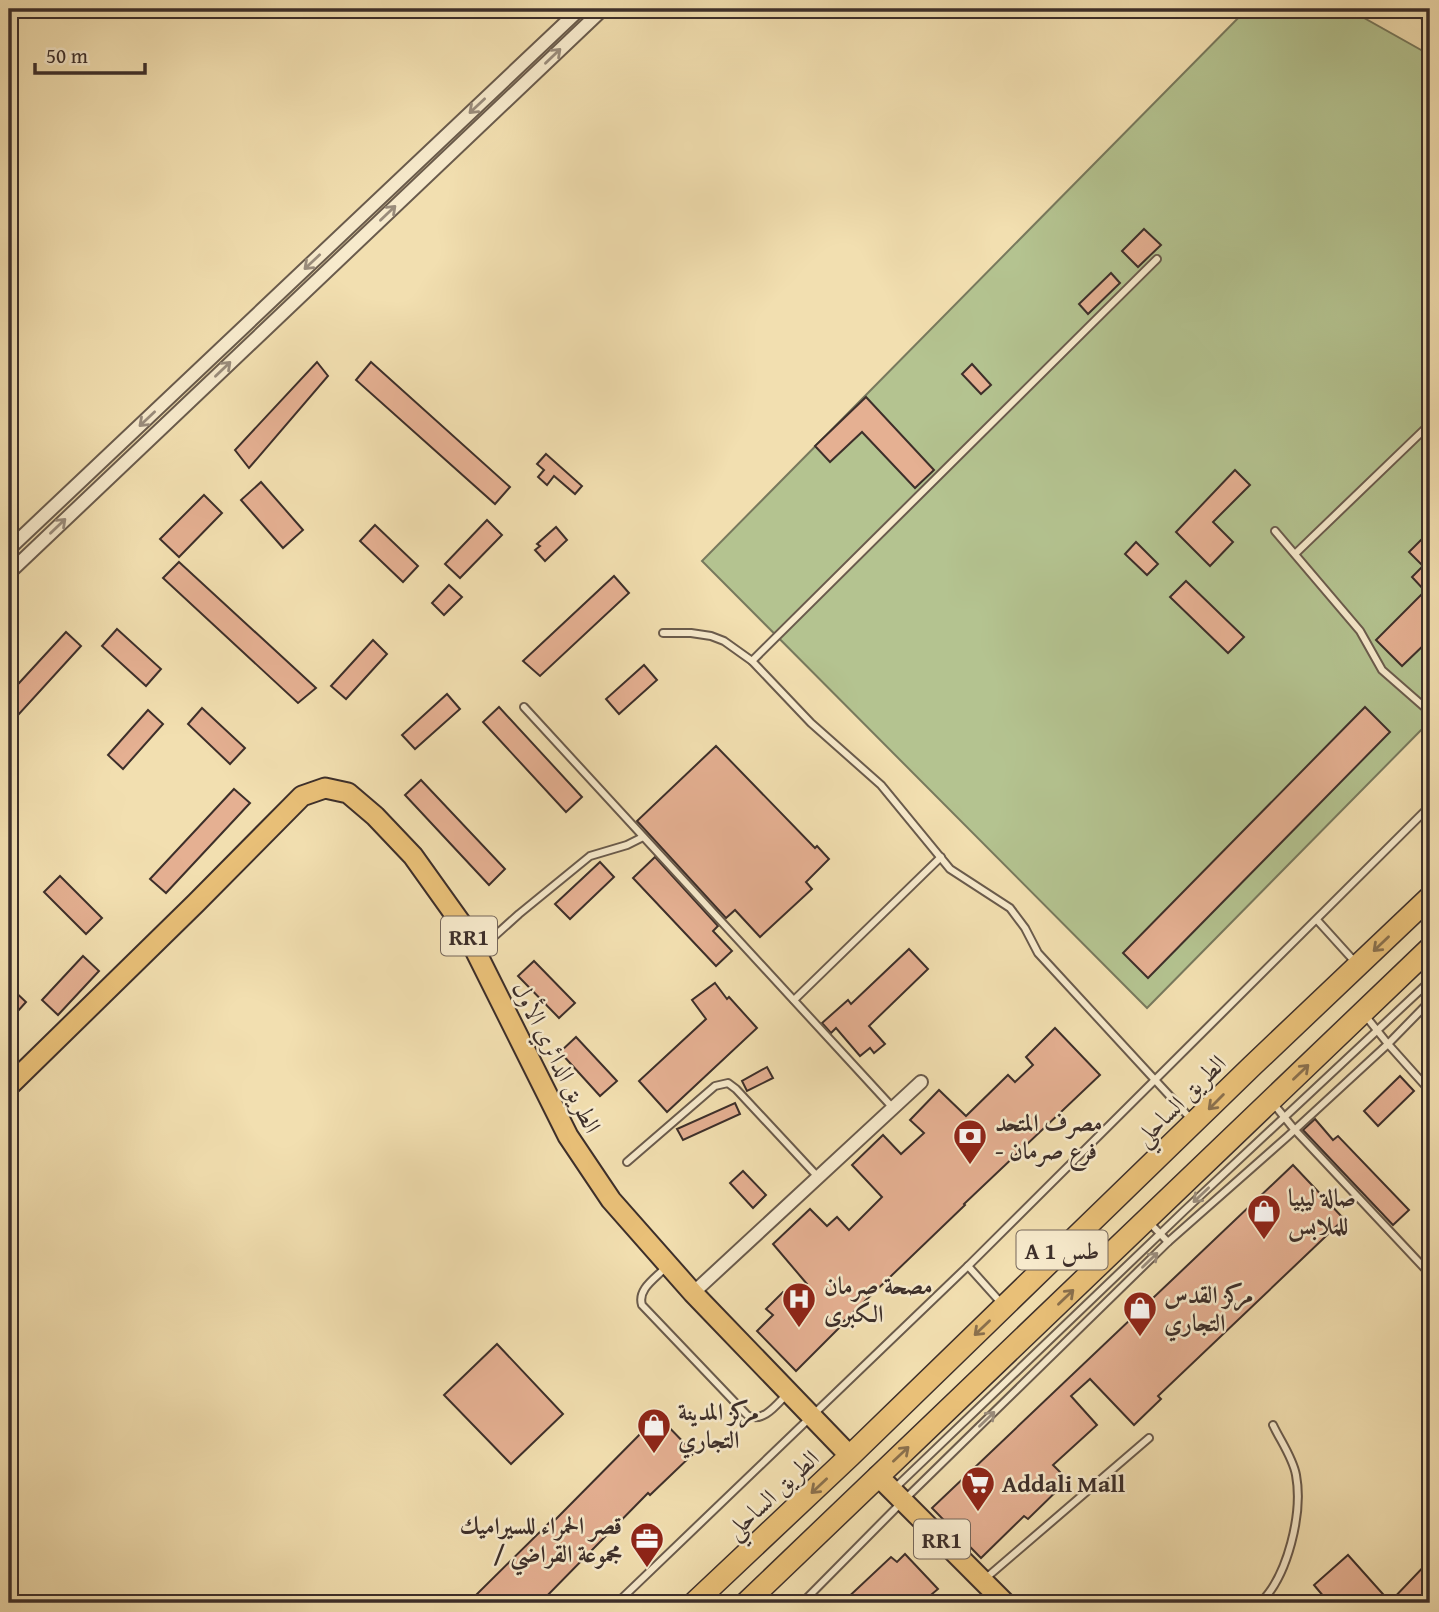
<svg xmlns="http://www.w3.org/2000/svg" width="1439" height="1612" font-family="'Gentium Book Plus',Amiri,serif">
<rect width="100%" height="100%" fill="#f2dfb0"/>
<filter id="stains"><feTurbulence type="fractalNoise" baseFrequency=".00286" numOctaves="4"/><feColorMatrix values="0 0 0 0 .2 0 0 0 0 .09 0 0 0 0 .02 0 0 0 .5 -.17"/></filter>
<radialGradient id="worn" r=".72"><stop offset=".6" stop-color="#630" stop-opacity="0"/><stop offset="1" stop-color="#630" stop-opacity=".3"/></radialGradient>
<polygon fill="#b4c390" stroke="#78795d" stroke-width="2" points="1247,9 1348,9 1430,55 1430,721 1147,1008 702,561"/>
<g fill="#e5b092" stroke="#3d2f2a" stroke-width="2">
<polygon points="1144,229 1161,245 1138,267 1122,251"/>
<polygon points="1111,273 1120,283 1088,314 1079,304"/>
<polygon points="317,362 328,376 249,468 235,450"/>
<polygon points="371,362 510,487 495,504 356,380"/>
<polygon points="972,364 991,385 981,394 962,374"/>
<polygon points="866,397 934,470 915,488 862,432 830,462 815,446"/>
<polygon points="546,454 582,486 575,494 554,476 547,485 538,477 544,470 537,464"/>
<polygon points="1235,470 1250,485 1213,522 1233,542 1210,566 1176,532"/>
<polygon points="261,482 303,530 283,548 241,500"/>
<polygon points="204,495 222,513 179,557 160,539"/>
<polygon points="487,520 502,535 460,578 445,564"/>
<polygon points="375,525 418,566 403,582 360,541"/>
<polygon points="556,527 567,540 545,561 535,550 540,546 537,544"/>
<polygon points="1424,537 1430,544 1430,639 1402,666 1376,640 1425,591 1412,577 1423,566 1409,552"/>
<polygon points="1136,542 1158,564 1147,575 1125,554"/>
<polygon points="179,562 316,688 298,703 163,578"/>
<polygon points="614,576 629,593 540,676 523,661"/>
<polygon points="1186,581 1244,637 1228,653 1170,597"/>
<polygon points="449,585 462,597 444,615 432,603"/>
<polygon points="117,629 161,669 146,686 102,646"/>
<polygon points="66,632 81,646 9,725 9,694"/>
<polygon points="373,640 387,654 346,699 331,686"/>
<polygon points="644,665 657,680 619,714 606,699"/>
<polygon points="447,694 460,709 415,749 402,735"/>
<polygon points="499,707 582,797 566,812 483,722"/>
<polygon points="1365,707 1390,732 1148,978 1123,953"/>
<polygon points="202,708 245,748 230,764 188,724"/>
<polygon points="148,710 163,724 123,769 108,755"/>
<polygon points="716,746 815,848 817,846 829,859 806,882 812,889 760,937 735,910 726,918 637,821"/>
<polygon points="421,780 505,869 489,885 405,795"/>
<polygon points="234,789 250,803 166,893 150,879"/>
<polygon points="655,857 718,926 713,931 732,951 716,966 633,878"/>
<polygon points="600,862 614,877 570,919 555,904"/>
<polygon points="60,876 102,918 86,934 44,892"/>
<polygon points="909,949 928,969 869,1026 885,1044 874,1053 870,1048 860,1056 836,1028 831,1033 822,1023 848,1000 851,1004"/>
<polygon points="83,956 99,971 58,1015 42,1000"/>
<polygon points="534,961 575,1003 559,1018 518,976"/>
<polygon points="715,983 727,999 729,997 757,1028 667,1112 639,1081 706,1019 692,1000"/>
<polygon points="9,986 26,1002 9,1021"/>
<polygon points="1055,1028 1100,1075 964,1204 965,1205 839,1326 840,1327 796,1371 757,1331 773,1315 766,1309 783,1292 791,1299 807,1284 773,1244 810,1209 827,1226 837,1217 849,1230 882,1197 852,1165 883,1135 901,1154 924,1133 910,1120 939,1090 966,1116 1008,1075 1015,1082 1033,1065 1026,1057"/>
<polygon points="576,1037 617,1081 600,1096 560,1052"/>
<polygon points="767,1067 773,1078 747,1091 742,1081"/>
<polygon points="1400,1076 1414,1091 1378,1126 1364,1111"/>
<polygon points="735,1103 740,1114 683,1140 677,1129"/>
<polygon points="1315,1119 1333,1140 1338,1136 1409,1210 1393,1225 1303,1130"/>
<polygon points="1293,1165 1344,1219 1158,1396 1161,1399 1134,1425 1090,1379 1071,1396 1097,1425 1053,1465 1068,1480 1028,1519 1024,1516 981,1558 932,1508"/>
<polygon points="743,1171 766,1195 753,1208 730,1183"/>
<polygon points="497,1344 563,1414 511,1464 444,1395"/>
<polygon points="658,1416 694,1453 650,1495 648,1493 540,1603 485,1603 477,1594 553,1519 554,1521"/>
<polygon points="905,1554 938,1589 932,1594 941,1603 842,1603 891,1557 897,1562"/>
<polygon points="1348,1555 1390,1602 1430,1560 1430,1597 1424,1603 1329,1603 1314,1585"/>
</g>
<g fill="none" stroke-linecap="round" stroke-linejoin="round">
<g stroke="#6a5b4c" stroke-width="10">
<g id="lane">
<polyline points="1275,531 1360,631 1382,670 1430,712"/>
<polyline points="1295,554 1430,424"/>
<polyline points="663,633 691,633 711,636 724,641 752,661 811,723 881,785 950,869 1010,908 1025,928 1038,953 1191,1119"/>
<polyline points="752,661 1157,259"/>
<polyline points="524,707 893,1108"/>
<polyline points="1317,920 1355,962"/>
<polyline points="479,950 519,914 590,856 627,845 643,837"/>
<polyline points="794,1000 941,857"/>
<polyline points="1364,1014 1388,1044 1430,1091"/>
<polyline points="1272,1102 1294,1129 1430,1274"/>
<polyline points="627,1162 715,1086 728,1083 736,1089 818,1177"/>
<polyline points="1148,1221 1168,1242"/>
<polyline points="968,1266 1003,1305"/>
<path d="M666 1267C656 1278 637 1289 642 1305L747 1415C763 1424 777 1404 788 1393"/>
<polyline points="896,1487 1185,1210 1430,981"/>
<polyline points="986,1578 1149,1438"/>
<polyline points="617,1603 968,1266 1430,806"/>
<polyline points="802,1603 903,1501 1168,1242 1287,1137 1388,1044 1430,1001"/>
<path d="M1260 1603C1288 1576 1303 1513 1296 1475 1293 1458 1280 1440 1273 1425"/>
</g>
</g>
<g stroke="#6a5b4c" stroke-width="16">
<g id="street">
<polyline points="9,549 580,9"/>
<polyline points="9,573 603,9"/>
<polyline points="693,1293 921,1082"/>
</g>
</g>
<g stroke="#3d2f2a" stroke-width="19">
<polyline id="secondary" points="1422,9 1430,14"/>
</g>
<g stroke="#3d2f2a" stroke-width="23">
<g id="primary">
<polyline points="9,1086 196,903 302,796 325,788 348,793 375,816 413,856 463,926 568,1136 611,1200 693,1293 850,1456"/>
<polyline points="878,1476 1005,1603"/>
</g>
</g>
<g stroke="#3d2f2a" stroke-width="24">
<g id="highway">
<polyline points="694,1603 850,1456 1252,1066 1430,897"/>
<polyline points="746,1603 1430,948"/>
</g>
</g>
<use href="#lane" stroke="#f7eacc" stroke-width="6"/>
<use href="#street" stroke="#f7eacc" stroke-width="12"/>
<use href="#secondary" stroke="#f7eacc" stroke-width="16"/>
<use href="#primary" stroke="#e9c078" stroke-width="19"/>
<use href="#highway" stroke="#e9c078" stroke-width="21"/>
</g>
<defs><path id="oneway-shaft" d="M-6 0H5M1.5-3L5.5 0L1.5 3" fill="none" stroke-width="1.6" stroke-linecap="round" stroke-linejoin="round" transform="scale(1.75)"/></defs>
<g stroke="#9a8c7b">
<use href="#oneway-shaft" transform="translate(553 56) rotate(-44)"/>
<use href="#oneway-shaft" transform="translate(477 106) rotate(137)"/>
<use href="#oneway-shaft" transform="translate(388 213) rotate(-44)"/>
<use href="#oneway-shaft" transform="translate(312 262) rotate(137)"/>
<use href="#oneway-shaft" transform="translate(223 369) rotate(-44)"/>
<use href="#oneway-shaft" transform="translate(147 419) rotate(137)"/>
<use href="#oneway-shaft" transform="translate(58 526) rotate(-44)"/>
<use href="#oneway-shaft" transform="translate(1201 1195) rotate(137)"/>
<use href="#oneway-shaft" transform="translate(1150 1260) rotate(-44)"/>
<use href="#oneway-shaft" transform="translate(987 1419) rotate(-44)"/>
</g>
<g stroke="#8a704d">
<use href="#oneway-shaft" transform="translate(1381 944) rotate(136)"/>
<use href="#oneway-shaft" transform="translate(1301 1072) rotate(-44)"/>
<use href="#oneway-shaft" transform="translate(1216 1102) rotate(135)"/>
<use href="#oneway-shaft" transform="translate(1066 1297) rotate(-44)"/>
<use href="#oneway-shaft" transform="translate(982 1328) rotate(136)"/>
<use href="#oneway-shaft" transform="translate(901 1454) rotate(-43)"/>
<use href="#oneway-shaft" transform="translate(819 1486) rotate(137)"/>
</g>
<defs>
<g id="bank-pin" transform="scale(1.75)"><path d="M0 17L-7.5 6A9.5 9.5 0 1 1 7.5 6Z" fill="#8f2418" stroke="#f7eacc"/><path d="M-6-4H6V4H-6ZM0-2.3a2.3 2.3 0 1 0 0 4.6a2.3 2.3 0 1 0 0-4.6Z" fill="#fff"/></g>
<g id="shop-pin" transform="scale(1.75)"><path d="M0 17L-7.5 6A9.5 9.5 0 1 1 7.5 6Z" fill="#8f2418" stroke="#f7eacc"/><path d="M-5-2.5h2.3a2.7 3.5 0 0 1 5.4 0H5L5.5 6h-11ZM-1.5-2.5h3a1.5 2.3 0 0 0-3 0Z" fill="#fff"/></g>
<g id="hospital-pin" transform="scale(1.75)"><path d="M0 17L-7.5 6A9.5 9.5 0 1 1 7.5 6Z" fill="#8f2418" stroke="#f7eacc"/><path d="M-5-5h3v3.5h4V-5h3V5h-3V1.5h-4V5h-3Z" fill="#fff"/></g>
<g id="supermarket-pin" transform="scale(1.75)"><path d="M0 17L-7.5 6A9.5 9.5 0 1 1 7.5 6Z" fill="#8f2418" stroke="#f7eacc"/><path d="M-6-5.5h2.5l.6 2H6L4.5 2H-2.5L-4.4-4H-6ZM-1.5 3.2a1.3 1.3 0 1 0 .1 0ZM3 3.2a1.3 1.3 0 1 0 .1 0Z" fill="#fff"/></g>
<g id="office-pin" transform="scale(1.75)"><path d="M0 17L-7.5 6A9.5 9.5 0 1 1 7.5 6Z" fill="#8f2418" stroke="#f7eacc"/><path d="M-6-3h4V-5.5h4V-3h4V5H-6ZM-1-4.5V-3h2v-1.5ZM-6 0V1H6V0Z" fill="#fff"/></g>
</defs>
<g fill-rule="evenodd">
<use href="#bank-pin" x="970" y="1136"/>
<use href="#shop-pin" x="1264" y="1211"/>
<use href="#hospital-pin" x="799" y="1299"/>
<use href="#shop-pin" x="1140" y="1308"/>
<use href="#shop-pin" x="654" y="1425"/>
<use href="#supermarket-pin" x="978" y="1483"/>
<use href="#office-pin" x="647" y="1539"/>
</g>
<g text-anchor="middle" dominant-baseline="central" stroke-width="5" stroke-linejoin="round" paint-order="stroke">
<g fill="#f7eacc" stroke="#75675b" stroke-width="2">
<rect x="441" y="916.5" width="56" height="39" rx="5"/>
<rect x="1016.5" y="1230.5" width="91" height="39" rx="5"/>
<rect x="914" y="1519.5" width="56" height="39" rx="5"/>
</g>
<g font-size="23" font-weight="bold" fill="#3d2f2a">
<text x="469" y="936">RR1</text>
<text x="1062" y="1250">A 1 طس</text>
<text x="942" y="1539">RR1</text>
</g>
<g font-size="24" fill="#3d2f2a" stroke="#f7eacc">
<text transform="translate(557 1057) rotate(63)">الطريق الدائري الأول</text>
<text transform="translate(1180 1100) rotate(-45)">الطريق الساحلي</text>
<text transform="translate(772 1494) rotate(-43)">الطريق الساحلي</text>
</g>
<g font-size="24" font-weight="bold" fill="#3d2f2a" stroke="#f7eacc" text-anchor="start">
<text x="995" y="1122">مصرف المتحد<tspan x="995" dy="28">- فرع صرمان</tspan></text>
<text x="1288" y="1197">صالة ليبيا<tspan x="1288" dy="28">للملابس</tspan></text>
<text x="824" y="1285">مصحة صرمان<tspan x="824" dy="28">الكبرى</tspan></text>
<text x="1164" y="1294">مركز القدس<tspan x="1164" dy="28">التجاري</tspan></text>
<text x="678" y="1411">مركز المدينة<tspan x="678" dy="28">التجاري</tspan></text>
<text x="1002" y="1483">Addali Mall</text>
<text x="622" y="1525" text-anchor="end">قصر الحمراء للسيراميك<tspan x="622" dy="28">/ مجموعة القراضي</tspan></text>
</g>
</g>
<rect width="1439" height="1612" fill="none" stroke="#f2dfb0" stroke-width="35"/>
<rect x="10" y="10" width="1418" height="1591" fill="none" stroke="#3d2f2a" stroke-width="3.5"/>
<rect x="18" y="18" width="1404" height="1577" fill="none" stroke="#3d2f2a" stroke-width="2"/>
<path d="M35 63v10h110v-10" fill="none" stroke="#3d2f2a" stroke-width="3.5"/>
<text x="46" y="63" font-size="21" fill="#3d2f2a" stroke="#f7eacc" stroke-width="5" paint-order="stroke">50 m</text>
<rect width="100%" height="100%" filter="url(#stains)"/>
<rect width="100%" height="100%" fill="url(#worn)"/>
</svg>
